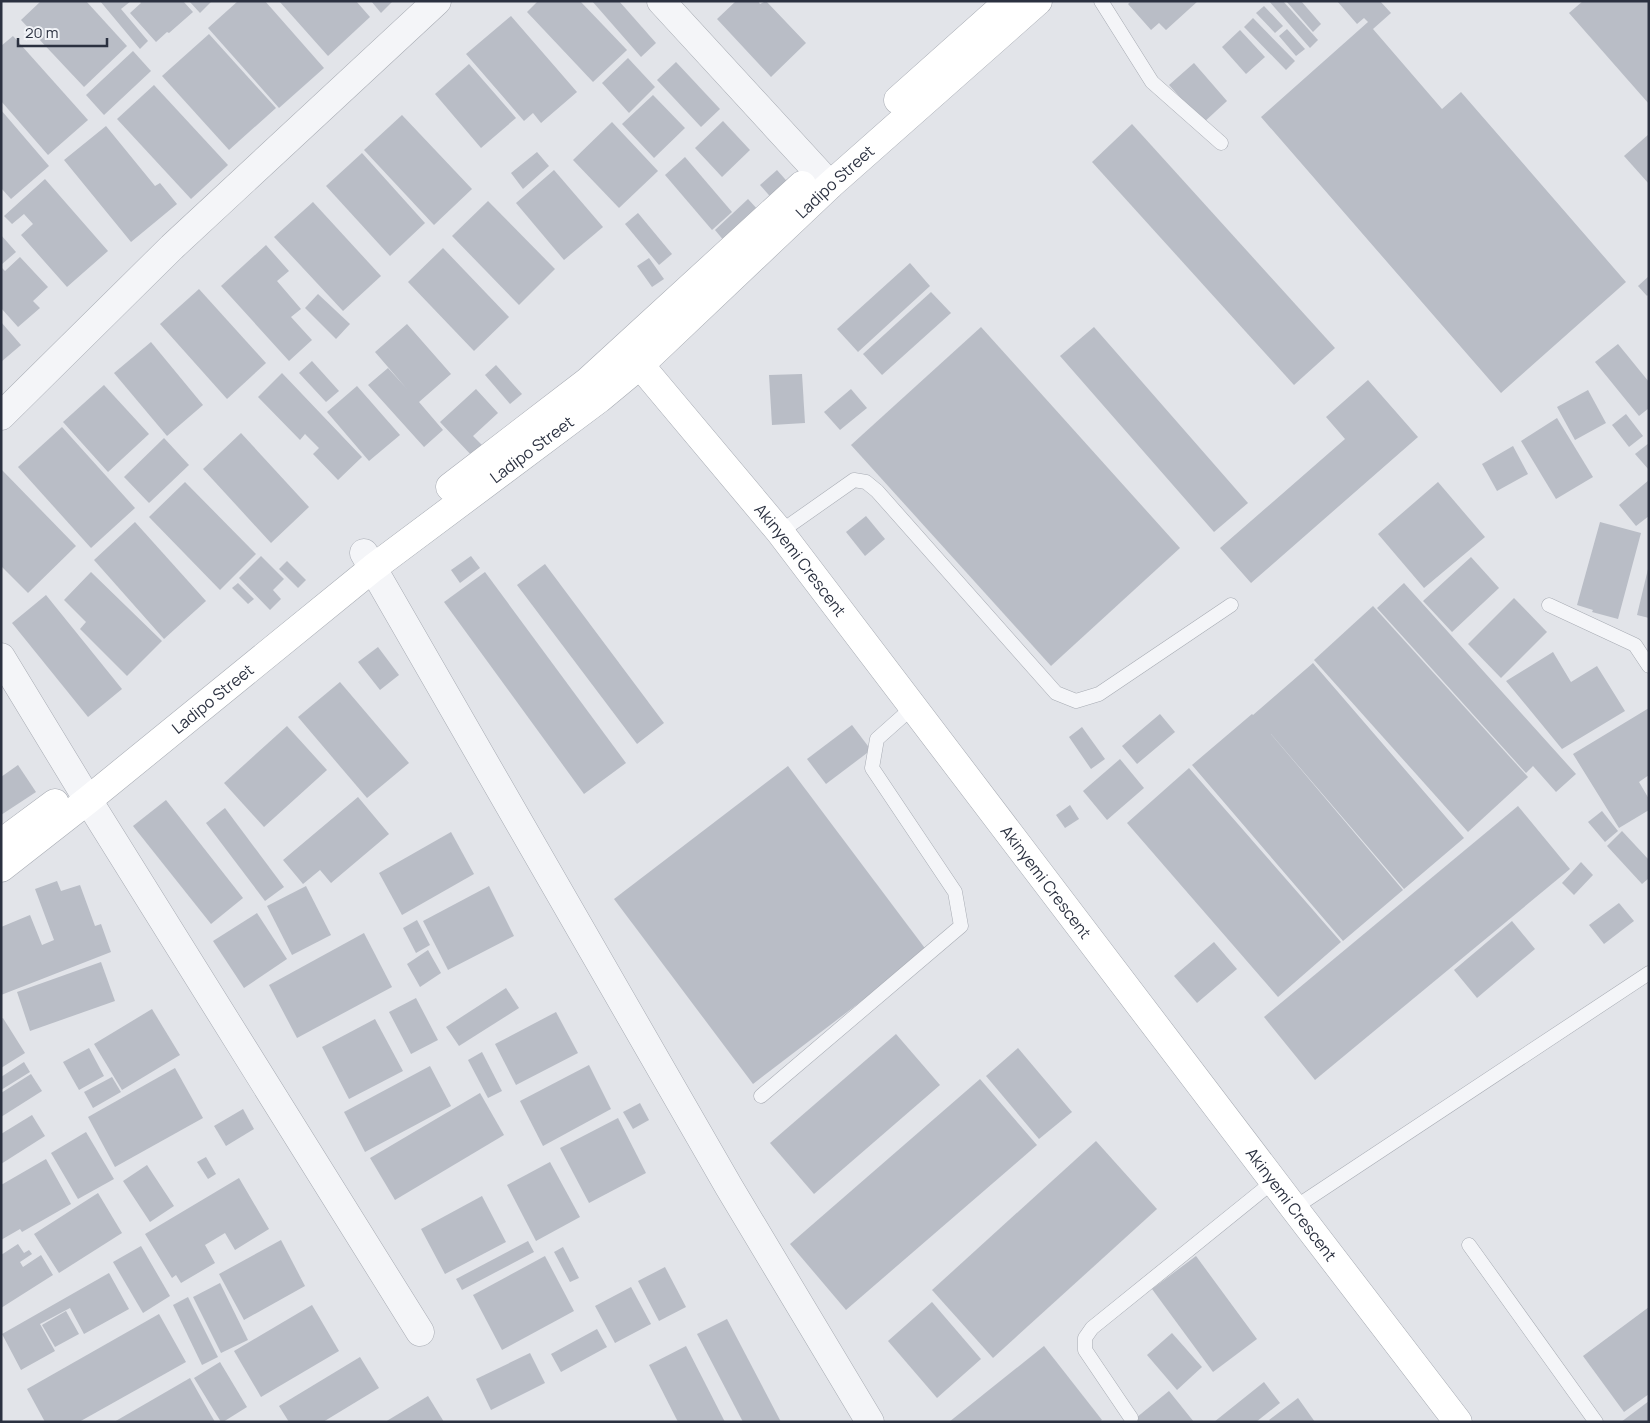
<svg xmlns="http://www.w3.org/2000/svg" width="1650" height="1423" font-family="Manrope,sans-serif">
<rect width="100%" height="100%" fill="#e2e4e9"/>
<g fill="#b9bdc6">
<polygon points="41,1 86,1 127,46 84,87 21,20"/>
<polygon points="100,1 131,1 121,9 148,41 140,49"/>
<polygon points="139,1 183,1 193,12 169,33 167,32 156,42 130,13 141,3"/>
<polygon points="189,1 212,1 200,13"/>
<polygon points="238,1 265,1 324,68 279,108 208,28"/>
<polygon points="279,1 356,1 370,17 328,56"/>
<polygon points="371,1 393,1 381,13"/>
<polygon points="538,1 580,1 627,50 593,82 527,12"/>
<polygon points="592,1 619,1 656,43 641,57"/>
<polygon points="736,1 758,1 760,4 766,1 806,43 771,77 717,19"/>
<polygon points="1131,1 1198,1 1166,30 1159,23 1151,30 1128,4"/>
<polygon points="1269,1 1283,1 1318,40 1310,48"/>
<polygon points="1286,1 1301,1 1321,24 1313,32"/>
<polygon points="1337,1 1380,1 1391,13 1373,29 1442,109 1461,92 1626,282 1501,393 1261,117 1368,22 1364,18 1357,24"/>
<polygon points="1583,1 1649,1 1649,104 1569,13"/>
<polygon points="1264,6 1283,26 1275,33 1256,13"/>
<polygon points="511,16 577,92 541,123 533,113 524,121 466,54"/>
<polygon points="1253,18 1295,61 1286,70 1244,27"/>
<polygon points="1287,29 1305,49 1296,56 1279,36"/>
<polygon points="1240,30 1265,57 1246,74 1222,47"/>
<polygon points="209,34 276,108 229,150 162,76"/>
<polygon points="13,36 88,120 48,155 1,101 1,46"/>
<polygon points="133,51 151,71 104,115 86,95"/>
<polygon points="628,58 655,87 629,113 602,83"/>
<polygon points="676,62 720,109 701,127 657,80"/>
<polygon points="1194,63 1227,101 1203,123 1169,85"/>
<polygon points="469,64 516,118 481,148 435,94"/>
<polygon points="154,85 228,165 191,199 117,119"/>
<polygon points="653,95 685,128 654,158 622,124"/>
<polygon points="1,110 49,166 11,199 1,188"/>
<polygon points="402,115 472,189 434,225 364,150"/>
<polygon points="723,121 750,150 722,177 695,148"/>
<polygon points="612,122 658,171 619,208 573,160"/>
<polygon points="1132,124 1335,348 1294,385 1092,162"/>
<polygon points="106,126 155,186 160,183 177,204 131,242 64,160"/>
<polygon points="1649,134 1649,184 1624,156"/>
<polygon points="537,152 549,166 523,189 511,173"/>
<polygon points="362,153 425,223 390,256 326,186"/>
<polygon points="685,157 732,212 712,230 665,175"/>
<polygon points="554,170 603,227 564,260 516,203"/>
<polygon points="777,170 792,187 775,202 760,185"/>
<polygon points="45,179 108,251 67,287 21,235 33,224 24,214 12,224 4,216"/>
<polygon points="748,199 759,211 725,242 715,230"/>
<polygon points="488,201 555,269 519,305 452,236"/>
<polygon points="313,202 381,276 343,311 274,237"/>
<polygon points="638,213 672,254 659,265 625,224"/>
<polygon points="1,235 16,252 1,265"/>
<polygon points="266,245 289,271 277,281 301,309 291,317 312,340 289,361 221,286"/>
<polygon points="443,248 509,317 474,351 408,282"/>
<polygon points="20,257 48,287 33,301 40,308 18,327 1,308 1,267 5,271"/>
<polygon points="649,258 664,279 652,287 637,266"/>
<polygon points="910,263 930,286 858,352 837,329"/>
<polygon points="1649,276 1649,294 1647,296 1638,286"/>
<polygon points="199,289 266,363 227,399 160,324"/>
<polygon points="931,292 951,313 882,375 863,354"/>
<polygon points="318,294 350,324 336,339 305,308"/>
<polygon points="1,322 21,345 1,362"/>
<polygon points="407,324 451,374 419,402 443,430 424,447 368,385 388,368 407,389 375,352"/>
<polygon points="981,327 1180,548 1051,666 851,445"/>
<polygon points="1094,327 1248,503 1214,532 1060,356"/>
<polygon points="151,342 203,405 167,436 114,373"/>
<polygon points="1618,344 1649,382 1649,408 1639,416 1595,362"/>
<polygon points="312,361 339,391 326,402 299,373"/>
<polygon points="496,365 522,394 510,404 485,375"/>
<polygon points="282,373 362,457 338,480 313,454 319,448 305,434 300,440 258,397"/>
<polygon points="802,374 805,423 772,425 769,375"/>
<polygon points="1368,380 1418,437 1251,583 1220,548 1345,439 1326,417"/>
<polygon points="104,385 149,434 108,472 63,422"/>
<polygon points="357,386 400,435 369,461 327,412"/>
<polygon points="476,389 498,413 473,436 484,447 473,457 440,422"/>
<polygon points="851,389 867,408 840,430 824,412"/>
<polygon points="1588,390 1606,423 1575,440 1557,407"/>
<polygon points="1626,414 1643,436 1629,447 1612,425"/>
<polygon points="1557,418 1593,477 1556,499 1521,441"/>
<polygon points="62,427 135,508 91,548 18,467"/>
<polygon points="241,433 309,507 271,543 203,469"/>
<polygon points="164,438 189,465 149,503 124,477"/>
<polygon points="1649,443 1649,470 1635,454"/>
<polygon points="1513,446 1528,474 1497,491 1482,464"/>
<polygon points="1,469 76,546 28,593 1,566"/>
<polygon points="1649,480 1649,516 1636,526 1619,505"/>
<polygon points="185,482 256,554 220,590 149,517"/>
<polygon points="1438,482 1485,537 1424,588 1378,534"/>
<polygon points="866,516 885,539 865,556 846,532"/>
<polygon points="135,522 206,601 164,639 94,560"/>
<polygon points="1600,522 1641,533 1618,619 1592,612 1593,610 1577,605"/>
<polygon points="261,556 284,579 273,590 281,599 270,610 239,578"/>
<polygon points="471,556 480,568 460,583 451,570"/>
<polygon points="1471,557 1499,588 1452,632 1423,601"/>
<polygon points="287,561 306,580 298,588 279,569"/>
<polygon points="545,564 664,723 637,744 517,585"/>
<polygon points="1648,569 1649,569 1649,618 1637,615"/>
<polygon points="91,572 162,641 127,676 80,629 86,622 64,600"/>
<polygon points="485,572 626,763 584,794 444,602"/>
<polygon points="238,583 254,599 248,604 232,588"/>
<polygon points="1404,583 1576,774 1556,792 1533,766 1526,773 1377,608"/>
<polygon points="46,595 122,689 88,717 12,623"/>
<polygon points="1514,598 1547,632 1501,678 1468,644"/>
<polygon points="1373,606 1528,777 1468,832 1314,660"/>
<polygon points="378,647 399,675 380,690 358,662"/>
<polygon points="1553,652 1571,682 1597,666 1625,711 1562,749 1506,681"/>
<polygon points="1313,663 1464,838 1404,889 1265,727 1403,890 1343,941 1192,765 1252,714 1253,715"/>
<polygon points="340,682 409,763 367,798 298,717"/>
<polygon points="1649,708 1649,775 1639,782 1649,799 1649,810 1619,828 1573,754"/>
<polygon points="1160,714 1175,732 1137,764 1122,746"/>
<polygon points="852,725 871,750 826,784 807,759"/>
<polygon points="287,726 327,770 264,827 224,783"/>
<polygon points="1082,727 1105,759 1091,769 1069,737"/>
<polygon points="1120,759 1144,788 1107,820 1083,791"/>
<polygon points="18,765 36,792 1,815 1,777"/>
<polygon points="788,766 927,951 753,1084 614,899"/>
<polygon points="1189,768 1341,942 1278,997 1127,823"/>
<polygon points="358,797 389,834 331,883 320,870 303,884 283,860"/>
<polygon points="166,800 243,898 211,924 133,826"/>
<polygon points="1070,805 1079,819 1065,828 1056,815"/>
<polygon points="1518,806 1570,869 1315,1080 1264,1017"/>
<polygon points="225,808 284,887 265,901 206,823"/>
<polygon points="1602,811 1618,831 1605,842 1588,822"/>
<polygon points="1622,831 1649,860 1649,878 1642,884 1607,846"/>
<polygon points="451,832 474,874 402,915 379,873"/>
<polygon points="1581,862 1593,875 1574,895 1562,883"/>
<polygon points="57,881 61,891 80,885 95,926 101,924 111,952 1,995 1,927 30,915 42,945 54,940 35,889"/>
<polygon points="306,886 331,935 292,955 267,906"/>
<polygon points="489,886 514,936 448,970 423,921"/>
<polygon points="1619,903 1634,921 1604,944 1589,925"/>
<polygon points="257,913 287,959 244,988 213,941"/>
<polygon points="417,920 430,945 416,953 403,928"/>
<polygon points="1512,921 1535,949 1477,998 1454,970"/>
<polygon points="364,933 392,987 297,1038 269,985"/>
<polygon points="1214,942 1237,969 1197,1003 1174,976"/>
<polygon points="428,950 441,973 420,987 407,964"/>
<polygon points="101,962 115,1001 30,1031 17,992"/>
<polygon points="506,988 519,1008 459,1046 446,1027"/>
<polygon points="416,998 438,1040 411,1054 389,1012"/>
<polygon points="152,1009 180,1055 122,1090 94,1044"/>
<polygon points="556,1012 578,1053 516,1085 495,1044"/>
<polygon points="3,1018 25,1053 1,1068 1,1019"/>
<polygon points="375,1019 403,1071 349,1099 322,1047"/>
<polygon points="896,1034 940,1085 814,1194 770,1143"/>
<polygon points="89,1048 104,1076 79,1090 63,1062"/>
<polygon points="1018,1048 1072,1112 1039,1139 986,1076"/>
<polygon points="482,1052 502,1091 488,1098 468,1060"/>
<polygon points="24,1062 30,1072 1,1090 1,1077"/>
<polygon points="589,1065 611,1109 543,1146 520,1101"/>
<polygon points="430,1066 451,1106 365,1152 344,1112"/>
<polygon points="175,1068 203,1118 115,1167 88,1117"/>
<polygon points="31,1074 42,1091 1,1117 1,1093"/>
<polygon points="112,1077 121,1092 93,1108 84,1092"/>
<polygon points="980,1079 1037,1145 846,1310 790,1244"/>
<polygon points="480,1093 504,1135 395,1200 370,1158"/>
<polygon points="640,1103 649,1120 633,1129 623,1112"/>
<polygon points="243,1109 254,1129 226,1146 214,1126"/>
<polygon points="32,1115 45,1136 1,1164 1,1134"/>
<polygon points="618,1118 646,1173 589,1203 560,1148"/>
<polygon points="86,1132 114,1179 78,1199 51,1153"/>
<polygon points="1096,1141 1157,1209 993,1358 932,1290"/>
<polygon points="206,1157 216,1174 208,1179 197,1162"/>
<polygon points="46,1159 71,1204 22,1232 20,1229 1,1240 1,1185"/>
<polygon points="550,1162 580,1217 536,1241 507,1185"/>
<polygon points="147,1165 174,1206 150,1222 123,1181"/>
<polygon points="239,1178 269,1229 235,1250 225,1233 205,1245 215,1263 181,1283 176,1275 172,1278 145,1234"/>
<polygon points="98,1193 122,1233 59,1273 34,1234"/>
<polygon points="482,1196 506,1242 445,1274 421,1229"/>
<polygon points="281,1240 305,1286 244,1320 219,1274"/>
<polygon points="528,1241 534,1252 462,1290 456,1279"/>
<polygon points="18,1244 24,1253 29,1250 32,1254 20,1262 23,1267 41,1255 53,1275 1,1308 1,1255"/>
<polygon points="141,1246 170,1296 143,1313 113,1262"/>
<polygon points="563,1247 579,1278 570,1282 554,1252"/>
<polygon points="545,1256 574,1311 502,1350 473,1295"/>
<polygon points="1196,1256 1257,1339 1213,1372 1152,1289"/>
<polygon points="665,1267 686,1307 659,1321 638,1281"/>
<polygon points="109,1273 129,1309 84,1334 70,1308 40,1324 55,1351 21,1370 2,1334"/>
<polygon points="220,1283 248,1340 221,1353 193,1297"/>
<polygon points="631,1287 651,1324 615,1343 595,1306"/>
<polygon points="188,1297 218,1357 202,1365 173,1305"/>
<polygon points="932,1302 981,1359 937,1398 888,1341"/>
<polygon points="312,1305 339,1351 261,1397 234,1351"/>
<polygon points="1649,1307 1649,1394 1624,1412 1583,1356"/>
<polygon points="66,1311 79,1334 55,1347 42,1325"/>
<polygon points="159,1314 186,1362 79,1422 45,1422 27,1389"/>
<polygon points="727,1319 781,1422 743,1422 697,1334"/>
<polygon points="597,1329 607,1347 561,1372 551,1354"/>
<polygon points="1172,1333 1202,1367 1177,1390 1147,1355"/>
<polygon points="686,1346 725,1422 678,1422 649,1365"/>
<polygon points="1044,1346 1102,1420 1099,1422 949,1422"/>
<polygon points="530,1353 545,1383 491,1410 476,1379"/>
<polygon points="360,1357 379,1388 323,1422 289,1422 279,1406"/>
<polygon points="220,1362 247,1407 223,1422 221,1422 194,1378"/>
<polygon points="190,1378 215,1422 114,1422"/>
<polygon points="1264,1382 1280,1403 1256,1422 1214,1422"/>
<polygon points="1169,1391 1194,1422 1131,1422"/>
<polygon points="428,1396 444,1422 385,1422"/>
<polygon points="1298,1398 1315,1422 1271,1422 1269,1420"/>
<polygon points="1649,1401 1649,1422 1621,1422"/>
</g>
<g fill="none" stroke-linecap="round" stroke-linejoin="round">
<g stroke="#a7abb3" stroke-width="15">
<g id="lane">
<polyline points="1101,1 1152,82 1221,143"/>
<polyline points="780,532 854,480 866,482 877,491 1056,693 1076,701 1099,694 1231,605"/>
<polyline points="1549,605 1635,645 1649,666"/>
<polyline points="761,1096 961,926 955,892 872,768 877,739 913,707"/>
<polyline points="1294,1208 1649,973"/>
<polyline points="1469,1245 1596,1422"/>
<polyline points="1131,1418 1085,1350 1085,1338 1092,1328 1274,1181"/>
</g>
</g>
<g stroke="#a7abb3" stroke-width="29">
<g id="street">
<polyline points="661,1 830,185"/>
<polyline points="1,416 172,247 437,1"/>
<polyline points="364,553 729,1187 870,1422"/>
<polyline points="1,657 88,800 420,1332"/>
</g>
</g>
<g stroke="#a7abb3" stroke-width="29">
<g id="secondary">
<polyline points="898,100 1009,1"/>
<path id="s1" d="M628 346 640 365 780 532 1294 1208 1458 1422"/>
<polyline points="450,487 588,381 802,185"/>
<polyline points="1,843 55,803"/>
<path id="s2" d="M1 868 88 800 373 568 599 399 640 365 830 185 1038 1"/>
</g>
</g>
<use href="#lane" stroke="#f4f5f8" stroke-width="14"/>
<use href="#street" stroke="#f4f5f8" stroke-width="28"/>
<use href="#secondary" stroke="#fff" stroke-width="28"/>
</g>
<g text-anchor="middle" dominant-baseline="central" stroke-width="4" stroke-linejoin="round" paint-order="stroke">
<g font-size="16" fill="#2b3140" stroke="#f1f3f7">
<text stroke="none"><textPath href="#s2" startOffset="1081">Ladipo Street</textPath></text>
<text stroke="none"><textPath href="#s2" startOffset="676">Ladipo Street</textPath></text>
<text stroke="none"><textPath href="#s1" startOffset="275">Akinyemi Crescent</textPath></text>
<text stroke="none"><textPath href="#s2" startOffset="271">Ladipo Street</textPath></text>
<text stroke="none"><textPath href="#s1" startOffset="680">Akinyemi Crescent</textPath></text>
<text stroke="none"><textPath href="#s1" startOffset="1085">Akinyemi Crescent</textPath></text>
</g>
</g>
<rect width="1650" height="1423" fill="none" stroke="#2b3140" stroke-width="5"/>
<path d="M18 38v8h89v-8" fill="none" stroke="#2b3140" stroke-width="2.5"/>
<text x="25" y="38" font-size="15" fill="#2b3140" stroke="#f1f3f7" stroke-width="4" paint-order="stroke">20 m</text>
</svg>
